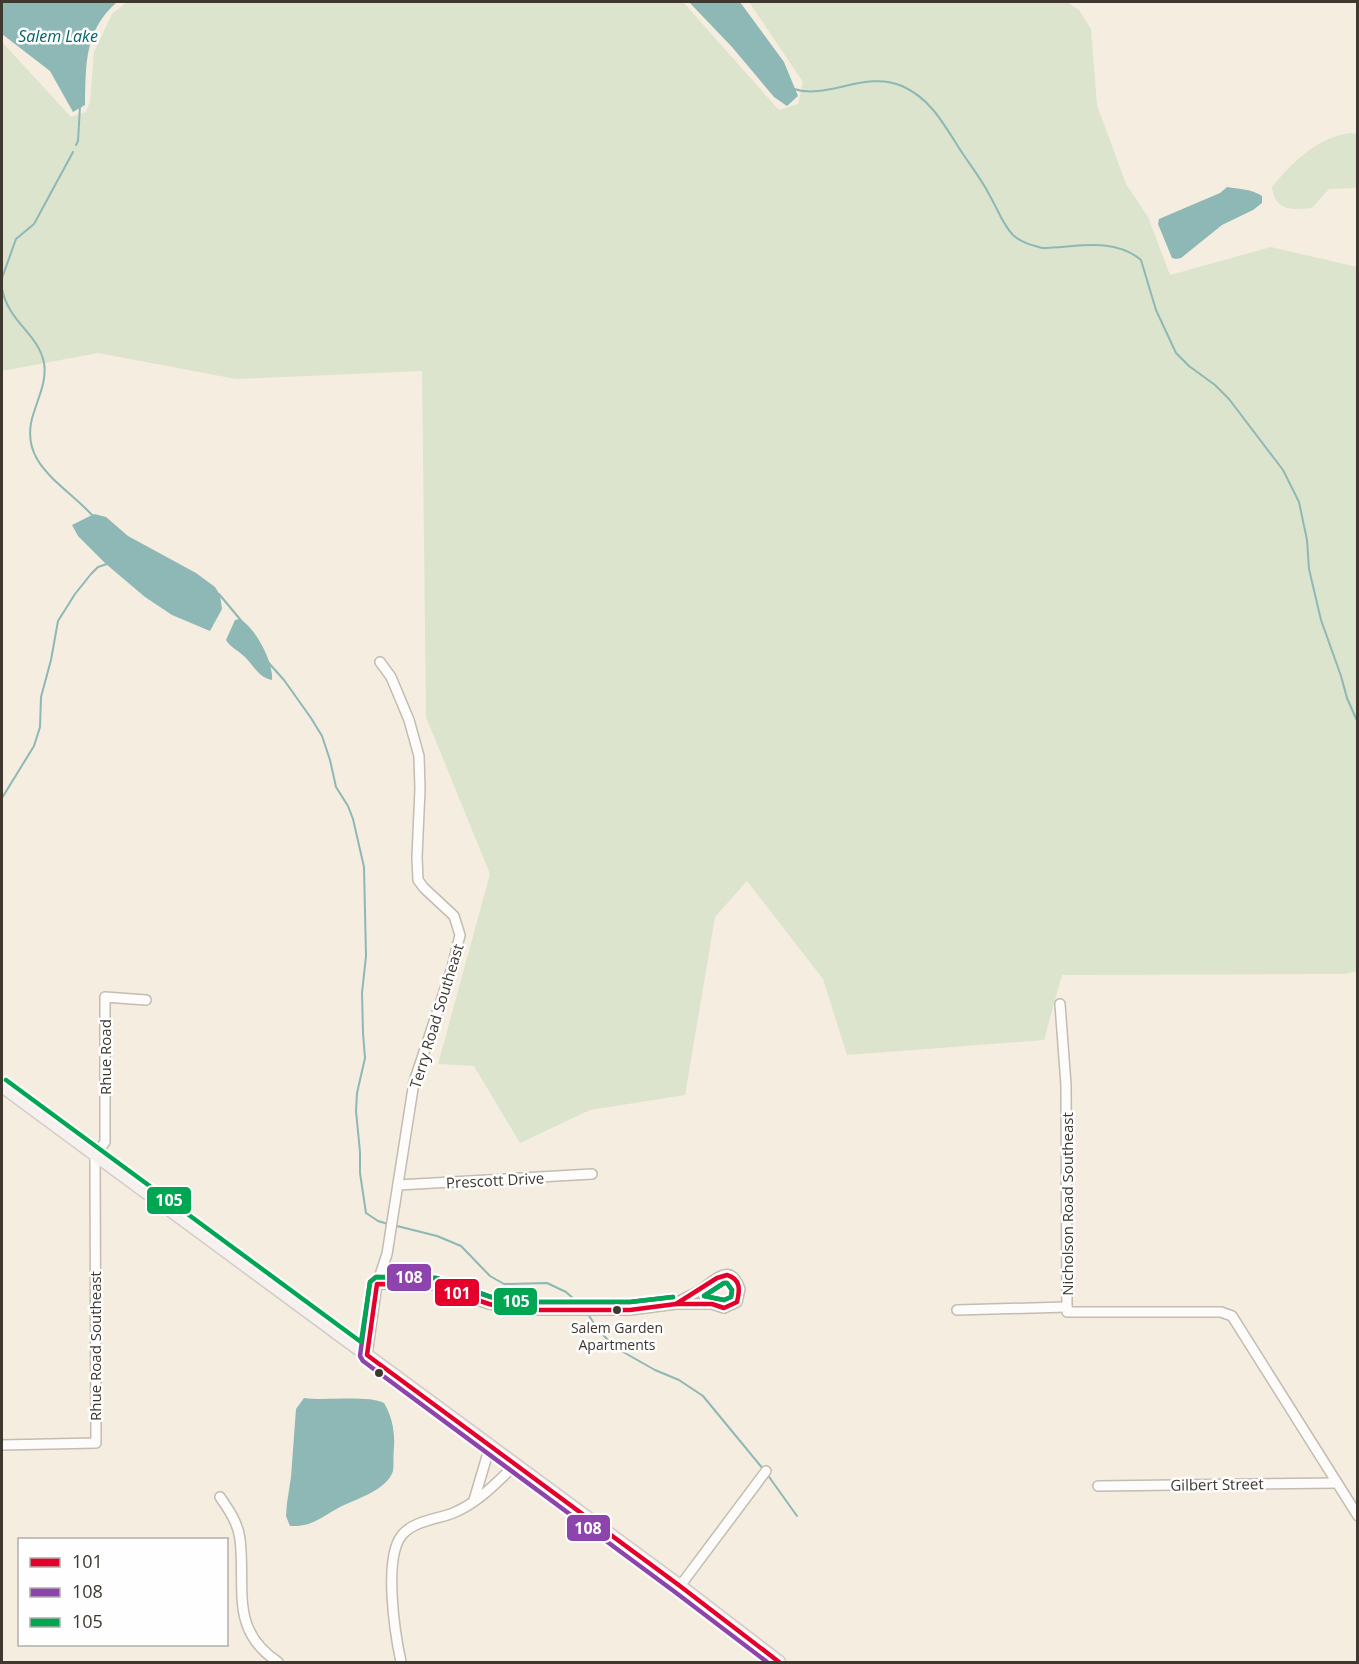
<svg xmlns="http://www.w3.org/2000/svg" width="1359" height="1664" font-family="'Open Sans',sans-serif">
<rect width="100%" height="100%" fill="#f5eddf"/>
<g fill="#dce4ce">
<polygon points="127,2 683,2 779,110 798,104 803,82 749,2 1067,2 1079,10 1091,29 1097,105 1126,184 1148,217 1170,275 1271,247 1357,267 1357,971 1345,974 1062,975 1044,1040 847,1055 823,979 747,881 715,917 685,1095 590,1110 520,1143 474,1066 438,1064 490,874 426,717 422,371 236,379 98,353 2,371 2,42 71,117 86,112 90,101 94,52 112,14"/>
<path d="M1351 133 1357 134V188L1329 189 1312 208C1291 210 1275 211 1272 187 1293 162 1317 137 1351 133Z"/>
</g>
<g fill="#8db8b6">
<path d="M2 2H117C84 31 86 64 85 105L73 112 50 71 2 34Z"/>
<polygon points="689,2 740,2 784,62 798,96 787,106 774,97 732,47"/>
<path d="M1227 187C1239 189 1252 189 1262 196V203L1253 210 1222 225 1181 258 1176 259 1172 258 1158 224 1159 219 1220 193Z"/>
<polygon points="94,514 106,517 128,536 196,573 215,587 220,595 222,609 210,631 172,615 145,597 106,564 78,536 72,525"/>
<path d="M239 619C255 626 274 663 272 680 259 678 254 666 245 657 239 651 231 648 226 640L235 620Z"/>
<path d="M304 1398C324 1401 369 1395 384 1403 392 1416 395 1432 394 1447 393 1455 394 1464 393 1471 387 1490 356 1499 340 1507 321 1517 313 1527 290 1526L286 1516 287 1503 291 1477 296 1409Z"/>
</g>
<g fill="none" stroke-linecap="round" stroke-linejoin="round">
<g stroke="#8db8b6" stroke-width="2">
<path d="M794 89C827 100 866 70 902 86 934 100 947 131 965 157 974 170 983 182 990 196 997 208 1003 225 1013 235 1022 243 1032 245 1042 248 1075 248 1113 236 1141 260L1156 310 1176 353 1189 366 1215 385 1229 399 1283 470 1299 502 1307 540 1309 569 1321 620 1341 676 1347 698 1358 723"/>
<polyline points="76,145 78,141 80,106"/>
<polyline points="2,278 16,239 34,224 73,152"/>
<path d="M2 289C9 323 38 333 44 363 47 380 39 396 34 412 16 463 63 483 92 515"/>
<polyline points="219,594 244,624"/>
<polyline points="267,661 284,680 311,718 322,736 330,760 336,787 348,806 353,819 364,867 366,956 362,993 363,1033 365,1058 357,1093 356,1111 360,1152 360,1173 366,1213 378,1221 388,1224"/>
<polyline points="2,798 34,746 40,727 41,697 51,660 58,621 75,594 91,574 98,567 107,564"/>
<polyline points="393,1225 437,1236 461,1246 490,1276 504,1284 547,1283 566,1292 583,1307"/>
<polyline points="588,1314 598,1330 616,1348 655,1370 679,1380 703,1396 764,1470"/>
<polyline points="767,1474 797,1516"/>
</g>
<g stroke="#c2bcb1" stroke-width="12">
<g id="minor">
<polyline points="1060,1004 1066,1085 1067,1312 1221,1312 1232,1316 1358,1516"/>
<polyline points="398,1185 592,1174"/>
<path d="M377 1284 434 1285 489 1304 517 1310H630L676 1304H712L724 1308 737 1302 740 1289C730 1261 714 1281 702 1289 694 1295 684 1297 676 1304"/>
<polyline points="957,1310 1067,1307"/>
<polyline points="367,1355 377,1284 387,1254 414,1082 452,968 460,935 454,916 424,888 418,880 417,857 420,789 419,756 409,720 391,677 380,662"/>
<polyline points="2,1445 96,1443 95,1155 105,1142 105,997 146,1000"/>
<polyline points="1098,1486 1337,1483"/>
<path d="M220 1497C229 1510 238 1523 240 1539 246 1588 229 1630 278 1662"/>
<polyline points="474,1500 490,1446"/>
<polyline points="680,1586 766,1471"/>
<path d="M401 1662C395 1634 383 1558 402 1535 413 1521 438 1519 453 1513 478 1503 496 1483 515 1465"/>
</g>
</g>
<g stroke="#d1cdc6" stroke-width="15">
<polyline id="major" points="2,1086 680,1586 779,1662"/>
</g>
<use href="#minor" stroke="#fefcfa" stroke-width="9"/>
<use href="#major" stroke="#f6f1ee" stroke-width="12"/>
<g stroke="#fefefe" stroke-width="9">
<g id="bus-1">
<path d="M727 1275C741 1279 740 1290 737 1302L724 1308 712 1304H676L717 1278Z"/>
<polyline points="676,1304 630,1310 517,1310 489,1304 434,1285 377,1284 367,1355 680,1586 779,1662"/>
</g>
</g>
<g stroke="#fefefe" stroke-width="9">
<g id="bus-2">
<polygon points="724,1283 727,1283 732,1290 731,1297 724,1300 704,1296"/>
<polyline points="673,1297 630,1302 518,1302 491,1297 436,1278 376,1277 370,1282 360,1356 363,1361 675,1592 767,1662"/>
</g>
</g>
<g stroke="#fefefe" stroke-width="9">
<g id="bus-3">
<polyline points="6,1080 361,1342 370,1282 376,1277 436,1278 491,1297 518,1302 630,1302 673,1297"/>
<polygon points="724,1283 727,1283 732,1290 731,1297 724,1300 704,1296"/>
</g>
</g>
<use href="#bus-1" stroke="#e4002b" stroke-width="4.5"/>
<use href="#bus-2" stroke="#8e44ad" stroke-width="4.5"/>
<use href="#bus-3" stroke="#00a651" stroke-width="4.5"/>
</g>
<g fill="#3e382f" stroke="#fefefe" stroke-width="2">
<circle cx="617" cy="1310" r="5"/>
<circle cx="379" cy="1373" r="5"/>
</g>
<g text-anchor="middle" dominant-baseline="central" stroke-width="5" stroke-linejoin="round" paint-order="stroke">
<g font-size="14" fill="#3e382f" stroke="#fefefe">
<text x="617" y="1327">Salem Garden<tspan x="617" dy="17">Apartments</tspan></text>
</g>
<g font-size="15" fill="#3e382f" stroke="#fefefe">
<text transform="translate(436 1016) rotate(-73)">Terry Road Southeast</text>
<text transform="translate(105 1057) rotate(-90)">Rhue Road</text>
<text transform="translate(495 1180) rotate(-3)">Prescott Drive</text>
<text transform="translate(1067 1204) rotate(-90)">Nicholson Road Southeast</text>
<text transform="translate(95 1346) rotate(-90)">Rhue Road Southeast</text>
<text transform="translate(1217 1484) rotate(-1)">Gilbert Street</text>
</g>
<g font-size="16" font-style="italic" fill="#036469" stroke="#fefefe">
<text x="58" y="36">Salem Lake</text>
</g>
</g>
<g stroke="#fefefe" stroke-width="2">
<rect x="146" y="1186" width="46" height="29" rx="6" fill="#00a651"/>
<rect x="386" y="1263" width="46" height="29" rx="6" fill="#8e44ad"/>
<rect x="434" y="1278" width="46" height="29" rx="6" fill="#e4002b"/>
<rect x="493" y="1287" width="45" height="29" rx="6" fill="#00a651"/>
<rect x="566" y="1514" width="45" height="28" rx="6" fill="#8e44ad"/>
</g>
<g font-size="16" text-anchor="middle" font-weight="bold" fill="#fff">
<text x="169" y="1206">105</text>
<text x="409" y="1283">108</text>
<text x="457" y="1299">101</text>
<text x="516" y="1307">105</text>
<text x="588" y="1534">108</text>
</g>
<rect width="1359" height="1664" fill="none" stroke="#3e382f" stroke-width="6"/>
<rect x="18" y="1538" width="210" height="108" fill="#fefefe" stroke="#b1afab" stroke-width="1.5"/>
<rect x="30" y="1558" width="30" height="9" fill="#e4002b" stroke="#b1afab" stroke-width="1.5"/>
<text x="72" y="1568" font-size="18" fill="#3e382f">101</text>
<rect x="30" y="1588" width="30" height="9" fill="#8e44ad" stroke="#b1afab" stroke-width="1.5"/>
<text x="72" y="1598" font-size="18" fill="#3e382f">108</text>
<rect x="30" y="1618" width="30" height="9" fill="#00a651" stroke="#b1afab" stroke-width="1.5"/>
<text x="72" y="1628" font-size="18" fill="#3e382f">105</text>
</svg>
